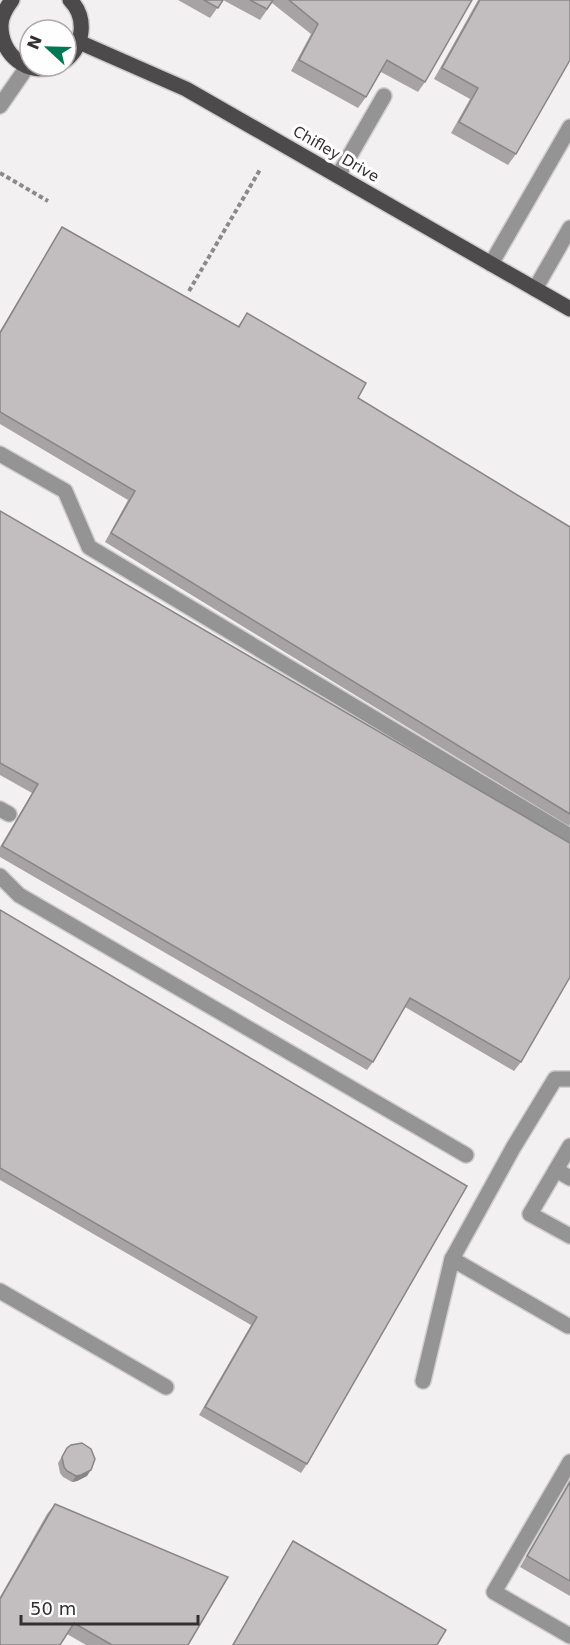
<svg xmlns="http://www.w3.org/2000/svg" width="570" height="1645" font-family="'DejaVu Sans',sans-serif">
<rect width="100%" height="100%" fill="#f3f0f1"/>
<g fill="none" stroke-linecap="round" stroke-linejoin="round">
<g stroke="#d0cdce" stroke-width="18">
<g id="minor">
<polyline points="0,106 27,67"/>
<polyline points="338,176 384,96"/>
<polyline points="491,264 570,127"/>
<polyline points="535,289 570,228"/>
<polyline points="0,454 65,491 89,547 570,836"/>
<polyline points="0,809 9,814"/>
<polyline points="0,876 19,895 466,1155"/>
<polyline points="570,1146 530,1214 570,1236"/>
<polyline points="556,1170 570,1178"/>
<polyline points="0,1291 166,1387"/>
<polyline points="568,1326 452,1259 513,1148 555,1079 570,1079"/>
<polyline points="423,1381 452,1259"/>
<polyline points="570,1462 494,1592 570,1636"/>
</g>
</g>
<g stroke="#d0cdce" stroke-width="18">
<g id="major">
<path d="M12 0C6 8 1 16 1 25 0 54 28 77 55 66"/>
<polyline points="79,42 186,89 570,309"/>
<path d="M66 60C84 45 87 17 70 0"/>
</g>
</g>
<g stroke="#8b898a" stroke-width="4" stroke-dasharray="4.5 3" stroke-linecap="butt">
<polyline points="0,173 48,201"/>
<polyline points="189,291 261,168"/>
</g>
<use href="#minor" stroke="#959495" stroke-width="15"/>
<use href="#major" stroke="#4c4a4b" stroke-width="15"/>
</g>
<g fill="#a7a3a5">
<polygon points="178,0 472,0 425,82 418,92 381,72 366,97 358,108 291,71 311,34 272,3 260,20 223,0 210,18"/>
<polygon points="478,0 570,0 516,154 508,165 451,133 470,99 434,79"/>
<polygon points="62,227 238,326 247,313 358,398 570,527 570,824 569,826 105,542 128,500 0,424 0,331"/>
<polygon points="0,511 521,1062 514,1071 405,1007 373,1062 367,1070 0,857 0,847 32,793 0,775"/>
<polygon points="0,910 467,1186 307,1464 301,1473 199,1415 251,1325 0,1180"/>
<polygon points="67,1448 87,1476 77,1481 72,1482 63,1477 60,1473 58,1463"/>
<polygon points="570,1480 570,1596 520,1567"/>
<polygon points="55,1504 188,1645 86,1645 67,1634 0,1645 0,1597 47,1514"/>
<polygon points="293,1541 437,1645 232,1645 286,1552"/>
</g>
<polygon fill="#888586" points="91,1470 87,1476 77,1481 72,1482 76,1476"/>
<g fill="#c2bec0" stroke="#888586" stroke-width="1.5">
<polygon points="204,0 223,0 218,8"/>
<polygon points="250,0 273,0 267,9"/>
<polygon points="289,0 472,0 425,82 387,60 366,97 299,60 318,24"/>
<polygon points="480,0 570,0 570,60 516,154 459,122 478,88 442,68"/>
<polygon points="62,227 239,327 247,313 366,383 358,398 570,527 570,814 111,533 135,491 0,412 0,333"/>
<polygon points="0,511 570,843 570,977 521,1062 410,998 373,1062 2,846 38,784 0,763"/>
<polygon points="0,910 467,1186 307,1464 205,1407 257,1317 0,1168"/>
<polygon points="82,1443 91,1449 95,1459 91,1470 81,1475 76,1476 67,1471 64,1467 62,1457 67,1448 71,1445"/>
<polygon points="570,1482 570,1581 527,1556"/>
<polygon points="55,1504 228,1577 188,1645 112,1645 74,1623 60,1645 0,1645 0,1599"/>
<polygon points="293,1541 446,1630 437,1645 233,1645"/>
</g>
<g text-anchor="middle" dominant-baseline="central" stroke-width="6" stroke-linejoin="round" paint-order="stroke">
<g font-size="15" fill="#312f30" stroke="#fffefe">
<text transform="translate(336 154) rotate(30)">Chifley Drive</text>
</g>
</g>
<g transform="translate(48 48) rotate(292)"><circle r="28" fill="#fffefe" stroke="#adabac" stroke-width="1.5"/>
<path d="M0-4.5L10 22L0 15L-10 22Z" fill="#007854"/>
<text y="-9" font-size="16" font-weight="bold" text-anchor="middle" fill="#312f30">N</text>
</g>
<path d="M21 1615v9h177v-9" fill="none" stroke="#312f30" stroke-width="3"/>
<text x="30" y="1615" font-size="18" fill="#312f30" stroke="#fffefe" stroke-width="4.5" paint-order="stroke">50 m</text>
</svg>
